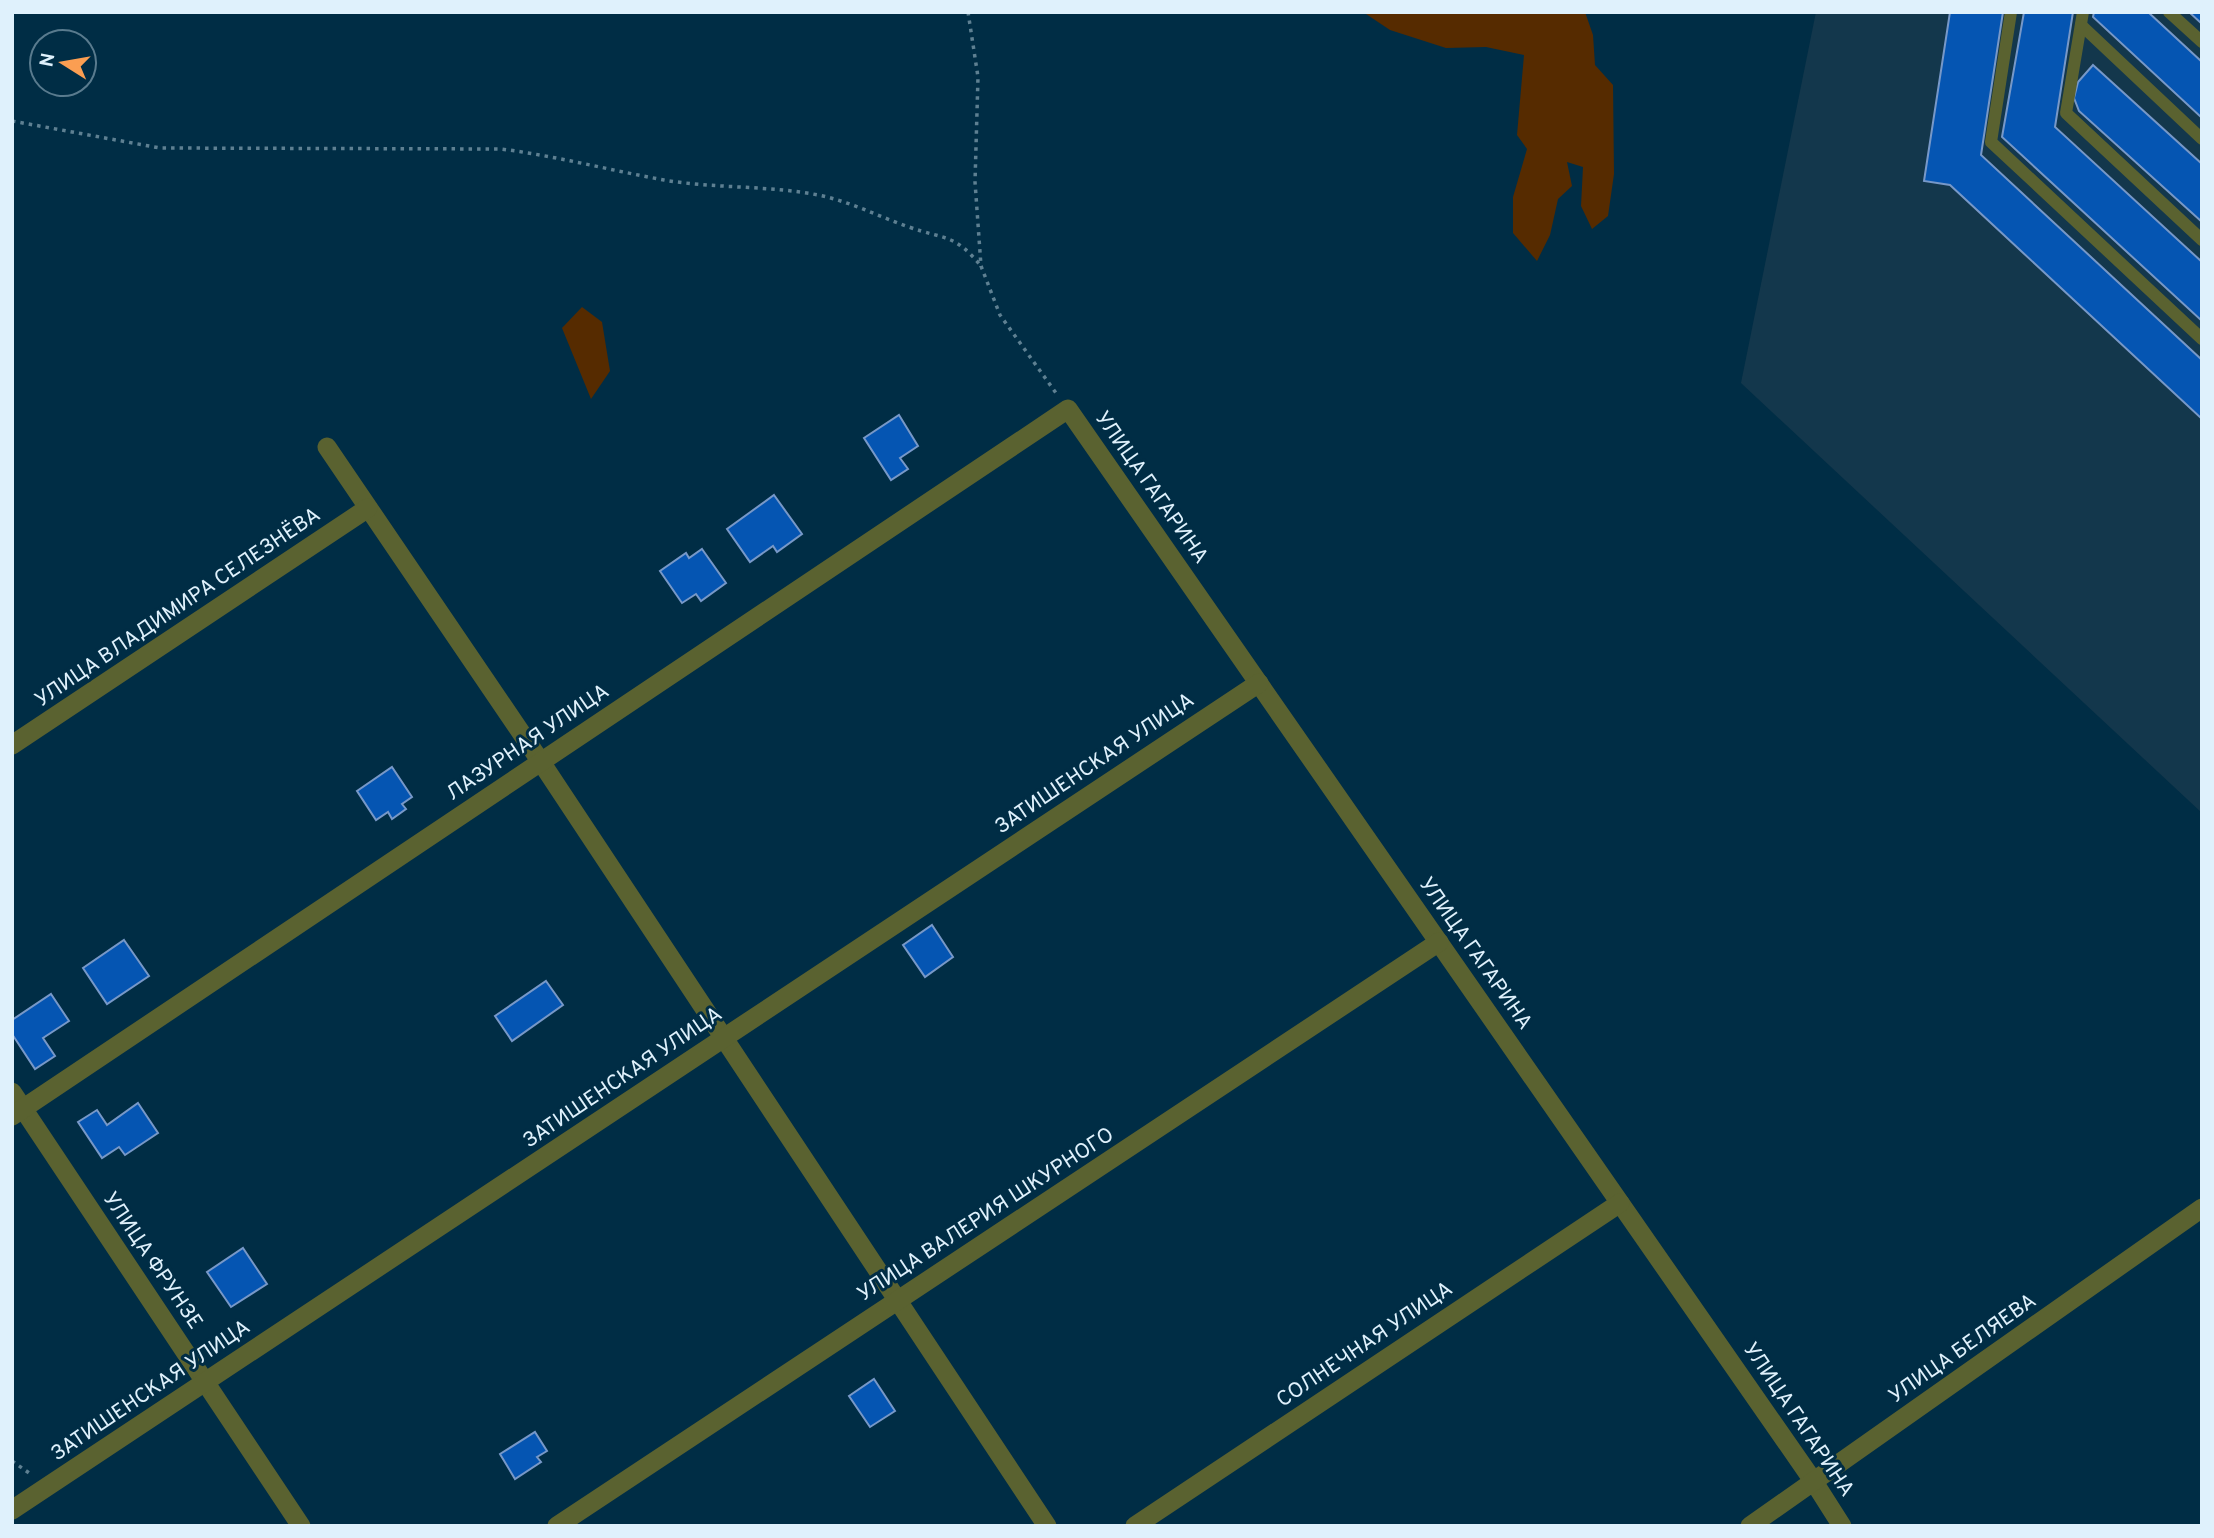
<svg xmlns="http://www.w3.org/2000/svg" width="2214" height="1538" font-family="Overpass,sans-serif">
<rect width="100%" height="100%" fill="#002d45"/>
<polygon fill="#13374c" points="1816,12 2202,12 2202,813 1741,383"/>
<g fill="#562b00">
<polygon points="1363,12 1585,12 1593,35 1595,65 1613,85 1614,174 1608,216 1592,229 1581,206 1583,167 1567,162 1572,186 1558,199 1550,235 1537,261 1513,233 1513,197 1527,149 1517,135 1524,55 1486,47 1446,48 1390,30"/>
<polygon points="582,307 602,322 610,371 591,399 562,328"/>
</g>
<g fill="#0555b2" stroke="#7798c8" stroke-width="2">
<polygon points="1950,12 2003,12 1981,155 2202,360 2202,419 1950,185 1924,181"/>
<polygon points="2024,12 2073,12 2055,127 2202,262 2202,321 2002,137"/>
<polygon points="2094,12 2148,12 2202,62 2202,118 2093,17"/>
<polygon points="2189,12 2202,12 2202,24"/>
<polygon points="2093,65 2202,164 2202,222 2079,111 2074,98 2078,82"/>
<polygon points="899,415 918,446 900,458 908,469 891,480 864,438"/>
<polygon points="774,495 802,534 777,552 773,546 750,562 727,529"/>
<polygon points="702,549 726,583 701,601 696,594 682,603 660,571 686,553 689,558"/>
<polygon points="392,767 412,797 402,804 406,809 392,819 388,812 376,820 357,791"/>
<polygon points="932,925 953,957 925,977 903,945"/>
<polygon points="124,940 149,976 107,1004 83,968"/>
<polygon points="546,981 563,1005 512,1041 495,1016"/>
<polygon points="51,994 69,1021 43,1038 55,1056 35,1069 12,1034 12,1020"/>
<polygon points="138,1103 158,1133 125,1155 119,1147 102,1158 78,1122 97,1110 107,1125"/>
<polygon points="243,1248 267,1284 231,1307 207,1272"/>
<polygon points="874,1379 895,1411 870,1427 849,1396"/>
<polygon points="535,1432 547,1451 537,1457 541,1462 515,1479 500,1454"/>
</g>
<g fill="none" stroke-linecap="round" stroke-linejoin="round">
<g stroke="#5e8092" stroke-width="3.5" stroke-dasharray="3.5 5" stroke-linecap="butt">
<polyline points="968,12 978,77 975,182 981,266 1000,315 1056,393"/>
<path d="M12 121 160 148 501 149C556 156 609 170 664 180 716 189 772 185 823 196 853 203 880 217 909 227 945 240 954 233 981 266"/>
<polyline points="12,1461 32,1475"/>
</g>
<g stroke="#5a6230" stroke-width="12">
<polyline points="2011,12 1991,142 2202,339"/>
<polyline points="2083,12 2066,113 2202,240"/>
<polyline points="2169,12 2202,42"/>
<polyline points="2081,25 2202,139"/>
</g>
<g stroke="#5a6230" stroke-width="19">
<polyline points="327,447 541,762 1047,1526"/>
<polyline points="12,745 368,508"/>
<polyline points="12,1092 301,1526"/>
<polyline points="12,1116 1068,409 1814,1482"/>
<polyline points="12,1510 1259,683"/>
<polyline points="557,1526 1439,942"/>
<polyline points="1135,1526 1620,1203"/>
</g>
<g stroke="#5a6230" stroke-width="19">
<polyline points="1814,1482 1842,1526"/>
<polyline points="1750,1526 2202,1208"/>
</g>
</g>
<g text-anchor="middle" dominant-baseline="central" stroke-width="6" stroke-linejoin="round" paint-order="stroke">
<g font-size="21" fill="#dff1fc" stroke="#002d45">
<text transform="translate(1151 488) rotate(55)">УЛИЦА ГАГАРИНА</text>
<text transform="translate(178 608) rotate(-34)">УЛИЦА ВЛАДИМИРА СЕЛЕЗНЁВА</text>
<text transform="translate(528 743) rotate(-34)">ЛАЗУРНАЯ УЛИЦА</text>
<text transform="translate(1095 764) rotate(-34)">ЗАТИШЕНСКАЯ УЛИЦА</text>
<text transform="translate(1475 954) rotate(55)">УЛИЦА ГАГАРИНА</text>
<text transform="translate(623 1078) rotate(-34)">ЗАТИШЕНСКАЯ УЛИЦА</text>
<text transform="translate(986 1215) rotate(-33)">УЛИЦА ВАЛЕРИЯ ШКУРНОГО</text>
<text transform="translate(152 1261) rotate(56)">УЛИЦА ФРУНЗЕ</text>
<text transform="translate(1365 1345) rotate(-34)">СОЛНЕЧНАЯ УЛИЦА</text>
<text transform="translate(1963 1349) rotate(-35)">УЛИЦА БЕЛЯЕВА</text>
<text transform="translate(151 1391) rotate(-34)">ЗАТИШЕНСКАЯ УЛИЦА</text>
<text transform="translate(1798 1420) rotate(56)">УЛИЦА ГАГАРИНА</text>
</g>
</g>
<rect width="2214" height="1538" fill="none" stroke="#dff1fc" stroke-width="28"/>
<g transform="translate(63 63) rotate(281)"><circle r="33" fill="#002d45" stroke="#597b8e" stroke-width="2"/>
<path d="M0-5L12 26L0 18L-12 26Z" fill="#fb9e52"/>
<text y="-10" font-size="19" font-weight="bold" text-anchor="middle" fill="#dff1fc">N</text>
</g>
</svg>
